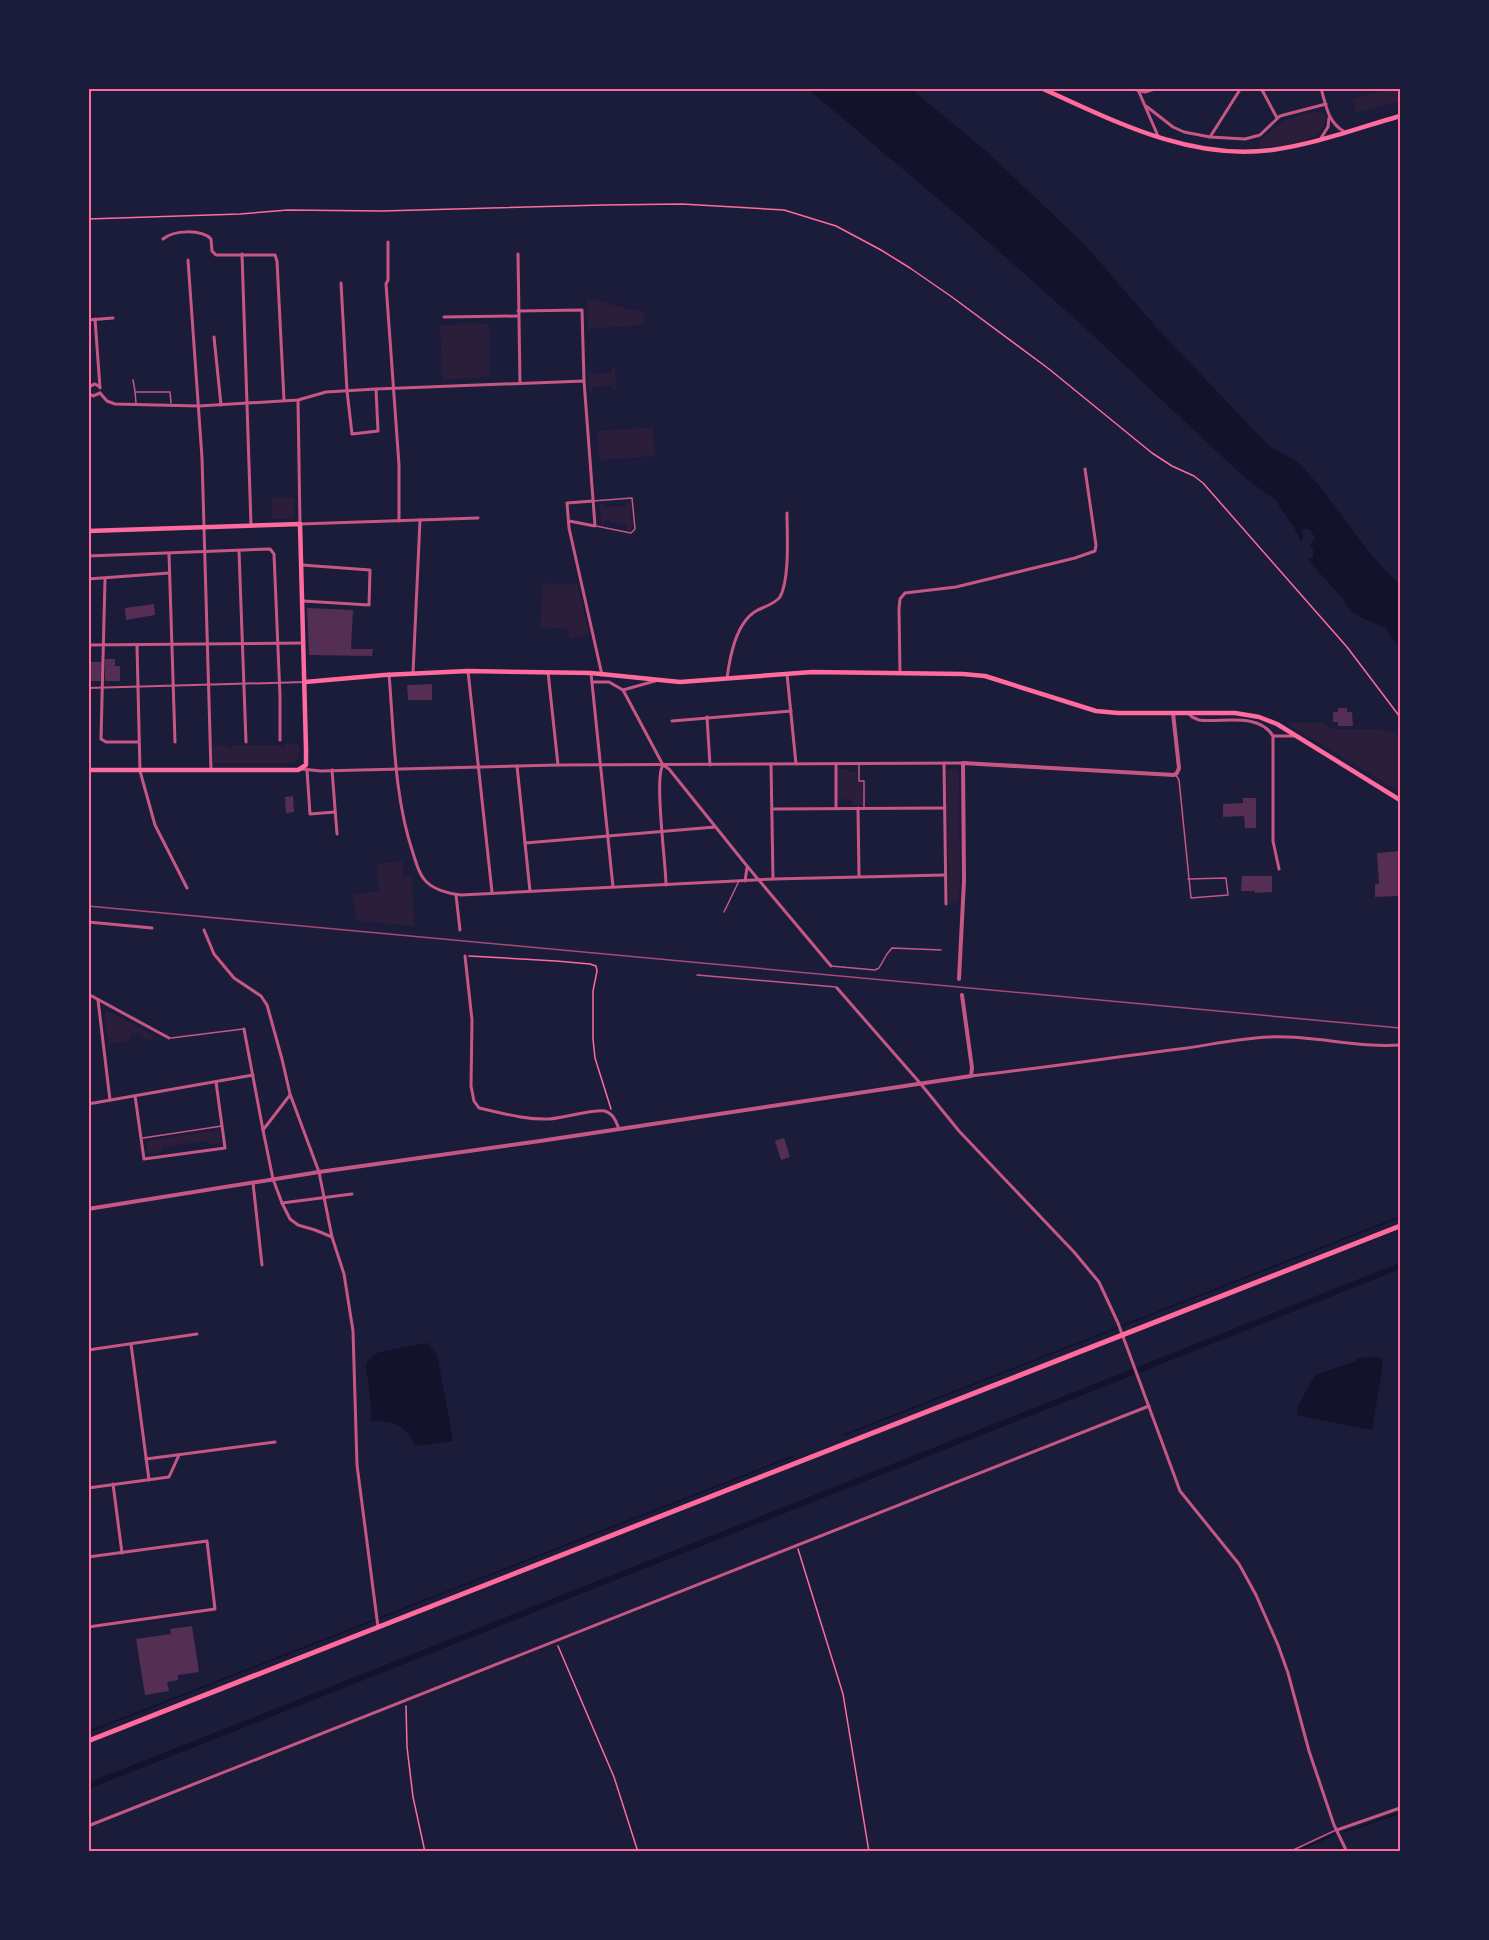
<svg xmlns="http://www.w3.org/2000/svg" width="1489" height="1940" font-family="'Golos Text',sans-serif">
<rect width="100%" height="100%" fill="#1b1b3a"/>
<g fill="#2a1e3b">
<polygon points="1390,89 1400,89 1400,101 1356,113 1352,99"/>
<path d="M1320 111 1325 115C1328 145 1281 145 1260 148V141L1284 120Z"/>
<polygon points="587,298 644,313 645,325 588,329"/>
<polygon points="489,324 489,377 442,380 440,325"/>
<polygon points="612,368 615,368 617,389 613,390 612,385 592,387 592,392 589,392 589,370 591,370 591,375 612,372"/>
<polygon points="653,427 655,456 600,460 597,431"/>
<polygon points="271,498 294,498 294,519 272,519"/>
<polygon points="626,502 629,502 631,504 632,529 628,531 626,530 627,525 605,520 603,525 601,525 600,504 604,503 605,507 626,506"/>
<polygon points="543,583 562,584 577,583 589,635 570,639 566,628 540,629"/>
<polygon points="1286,723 1322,723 1332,729 1379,729 1393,732 1400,742 1400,792"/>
<polygon points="286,744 299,744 299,757 293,763 213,763 213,746 226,745 227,748 232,748 232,745 279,745 281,747 286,747"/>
<polygon points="953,768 957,770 959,772 960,882 958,903 949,903 946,771"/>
<polygon points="837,769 847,769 849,772 857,772 857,782 862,783 863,805 853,805 851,800 840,799 837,803"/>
<polygon points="402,861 403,876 411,876 415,926 356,921 353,894 379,891 376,864"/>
<polygon points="106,1012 111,1013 153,1035 153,1039 144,1039 139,1033 132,1034 128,1042 108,1043 104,1014"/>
<polygon points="219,1130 221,1143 209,1145 206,1141 163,1147 161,1152 148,1154 147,1141"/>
</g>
<g fill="#12122b">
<path d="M808 89H911L985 150 1086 246 1155 326 1268 445C1278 452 1290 456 1299 464 1307 471 1314 480 1321 488 1347 520 1368 557 1400 584V647L1392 639 1386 628 1366 620 1350 610 1344 600 1309 561 1308 559 1313 557V549L1310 546 1315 537 1309 529H1302L1303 540 1301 542 1294 527 1280 508 1278 502 1244 477 1082 325 968 224Z"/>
<path d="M427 1343 437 1354 453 1441 416 1446C407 1426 392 1420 371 1421V1404L366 1365 369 1359 379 1352Z"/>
<polygon points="1379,1357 1383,1364 1372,1430 1297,1415 1297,1408 1315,1375 1356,1361 1357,1358"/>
</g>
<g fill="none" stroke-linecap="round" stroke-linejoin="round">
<g stroke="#12122b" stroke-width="1.5">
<polyline points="844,1435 1400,1217"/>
<polyline points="88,1732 794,1456"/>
<polyline points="1344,1832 1400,1813"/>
<polyline points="1295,1852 1335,1834"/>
</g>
<polyline stroke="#12122b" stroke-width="6" points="88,1786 1400,1266"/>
</g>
<g fill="#542f53">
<polygon points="154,604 155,615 126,620 125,608"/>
<polygon points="307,608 353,610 351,649 373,649 372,656 309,655"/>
<polygon points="105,659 115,659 115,666 120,666 120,681 105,681"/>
<rect x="88" y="662" width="13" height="19"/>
<polygon points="432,684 432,700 408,700 407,685"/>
<polygon points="1338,708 1347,708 1347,712 1352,712 1353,726 1338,726 1338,722 1333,722 1333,712 1338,712"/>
<polygon points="293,796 294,812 286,813 285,797"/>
<polygon points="1243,798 1256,798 1256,828 1245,828 1244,816 1223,817 1223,804 1243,803"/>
<polygon points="1400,851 1400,896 1375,897 1375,884 1379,884 1377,853"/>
<polygon points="1242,876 1272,876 1272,892 1255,893 1255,891 1241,891"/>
<polygon points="784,1138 790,1157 781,1160 775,1141"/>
<polygon points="192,1626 199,1672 178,1675 178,1680 167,1682 169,1691 145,1695 136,1639 171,1634 170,1629"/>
</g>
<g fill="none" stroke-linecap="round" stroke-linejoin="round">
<g stroke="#ff6b9d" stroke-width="1.5">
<polyline points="88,219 240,214 288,210 382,211 603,205 682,204 784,210 836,226 881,250 910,268 952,297 1049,369 1152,453 1172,466 1194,476 1203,483 1347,647 1400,717"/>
<polyline points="469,956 556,961 590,964 596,966 597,971 593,991 593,1039 595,1058 611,1109"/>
<polyline points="798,1549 843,1694 869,1852"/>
<polyline points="558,1646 614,1777 638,1852"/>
<polyline points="406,1706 407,1747 413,1797 425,1852"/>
</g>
<g stroke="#c65784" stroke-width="1.5">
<polyline points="133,380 135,391"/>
<polyline points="136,403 135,392 170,392 171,403"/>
<polyline points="593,501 632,498 635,529 631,533 596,526"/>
<polyline points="859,763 859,781 864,781 864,807"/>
<polyline points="1176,775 1179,780 1191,898 1228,895 1226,878 1188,879"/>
<polyline points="724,912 739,881"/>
<polyline points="831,966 875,970 879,968 887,954 892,948 941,950"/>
<polyline points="697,975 836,987"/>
<polyline points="171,1038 243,1029"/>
<polyline points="143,1138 222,1126"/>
<polyline points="1289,1852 1336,1830"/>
</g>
<polyline stroke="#c65784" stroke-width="2" points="88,688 305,682"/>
<g stroke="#c65784" stroke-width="3">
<polyline points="1129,88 1145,92 1158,88"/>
<polyline points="1261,88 1277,118"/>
<path d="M1321 88C1326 106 1328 123 1345 132"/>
<polyline points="1139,92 1158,136"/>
<polyline points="1146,106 1173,127 1184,132 1210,137 1245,139 1260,135 1280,116 1326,104"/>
<polyline points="1210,137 1241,88"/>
<polyline points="1321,138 1328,127 1329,118"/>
<path d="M163 239C174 230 201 229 211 239L212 251 216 255H275L277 261 284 400"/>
<polyline points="388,242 388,280 386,284 399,465 399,521"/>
<polyline points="242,254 251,525"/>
<polyline points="518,254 520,383"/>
<polyline points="188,260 202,458 211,770"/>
<polyline points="341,283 347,391 352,434 378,431 376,389"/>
<polyline points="518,311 582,310 584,381 595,526 569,521"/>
<polyline points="444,317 518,316"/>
<polyline points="95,319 100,388"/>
<polyline points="88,320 113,318"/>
<polyline points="214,337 221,405"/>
<polyline points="88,387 95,384 100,387"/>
<polyline points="88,393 93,396 100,393"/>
<polyline points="100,393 107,401 115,404 199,406 298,400 326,392 376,389 584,381"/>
<polyline points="298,400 300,524 478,518"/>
<polyline points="593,501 567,503 569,528 602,675"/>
<polyline points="239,551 246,742"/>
<polyline points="169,554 175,742"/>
<polyline points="88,556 270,549 274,554 280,696 280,740"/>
<polyline points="302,565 370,570 369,605 303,601"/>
<polyline points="88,579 169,573"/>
<polyline points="105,579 101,739 106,742 138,742"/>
<polyline points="88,645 303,643"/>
<polyline points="137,646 140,771 155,825 187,888"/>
<polyline points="468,671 492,892"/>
<polyline points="548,672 558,765"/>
<polyline points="413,673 420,520"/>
<polyline points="591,673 613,887"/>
<polyline points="900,673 899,609 900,599 905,593 956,587 1075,558 1095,551 1096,545 1085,469"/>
<path d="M389 674C394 733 394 797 413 853 416 862 418 872 424 879 431 889 449 894 461 895L773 879 945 875"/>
<polyline points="787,674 796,764"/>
<path d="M727 678C730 656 736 623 756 611 763 607 775 604 780 597 790 579 787 534 787 513"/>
<polyline points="592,682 609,682 623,690 663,765 669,769 747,866 831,966"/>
<polyline points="623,690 655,681"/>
<path d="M1188 713 1192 717 1199 720C1222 723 1259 712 1273 736H1295"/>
<polyline points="707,717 710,765"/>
<polyline points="672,721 791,711"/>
<polyline points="1273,736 1273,841 1279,869"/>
<polyline points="944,763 946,904"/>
<polyline points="771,764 773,879"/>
<path d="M663 765C654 777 666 865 666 885"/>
<polyline points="517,766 530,891"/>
<polyline points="301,769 321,771 558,765 963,763"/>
<polyline points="307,770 310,814 335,812"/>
<polyline points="332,770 337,834"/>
<polyline points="836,808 836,764"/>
<polyline points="858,808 859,876"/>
<polyline points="772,809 945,808"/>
<polyline points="525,843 715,827"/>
<polyline points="745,881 747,868"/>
<polyline points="456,895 460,930"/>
<polyline points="88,922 152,928"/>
<polyline points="204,930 214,954 234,978 261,996 267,1005 282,1059 290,1094 319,1172 332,1237 344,1274 353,1331 357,1465 378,1627"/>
<path d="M465 956 472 1020 471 1086 474 1101 479 1108C502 1113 526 1120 549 1119 563 1118 594 1109 605 1111 614 1114 616 1122 619 1129"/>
<polyline points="837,988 920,1083 959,1131 1074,1252 1099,1282 1118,1323 1180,1491 1239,1564 1256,1595 1278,1645 1288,1673 1309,1751 1334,1825 1347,1852"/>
<polyline points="88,994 169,1038"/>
<polyline points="98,1000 110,1100"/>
<polyline points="244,1029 263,1130"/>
<path d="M971 1076C1043 1068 1115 1057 1187 1048 1214 1044 1242 1038 1269 1037 1313 1035 1357 1048 1400 1045"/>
<polyline points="290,1095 263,1130 273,1179 282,1203 290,1219 298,1225 315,1230 332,1237"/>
<polyline points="135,1096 144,1159 225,1148 216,1082"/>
<polyline points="88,1104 253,1075"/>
<polyline points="253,1183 262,1265"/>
<polyline points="282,1203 352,1194"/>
<polyline points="131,1344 149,1480"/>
<polyline points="88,1350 197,1334"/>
<polyline points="146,1459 275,1442"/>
<polyline points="113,1484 122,1553"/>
<polyline points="88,1488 169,1477 179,1455"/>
<polyline points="88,1557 207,1541 215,1609 88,1627"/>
<polyline points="88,1826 1149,1406"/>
<polyline points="1337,1830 1400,1808"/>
</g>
<g stroke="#c65784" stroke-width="4">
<polyline points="959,979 964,881 963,763 1174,775 1177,773 1179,768 1173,713"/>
<polyline points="88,1209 319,1172 540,1141 971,1076 972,1068 962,995"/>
</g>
<g stroke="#ff6b9d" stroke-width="4.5">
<path d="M1041 88C1114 121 1190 161 1272 150 1316 144 1358 128 1400 116"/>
<polyline points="88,531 300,524 306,749 306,765 298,770 88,770"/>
<polyline points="305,682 384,675 468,671 591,673 680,682 812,672 963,674 985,676 1096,711 1118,713 1235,713 1259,717 1277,724 1400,800"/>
</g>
<polyline stroke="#ff6b9d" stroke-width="5" points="88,1741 1400,1226"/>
<polyline stroke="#a44b75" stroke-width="1.5" points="88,906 1400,1028"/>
</g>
<rect width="1489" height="1940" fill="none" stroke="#1b1b3a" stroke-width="180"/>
<rect x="90" y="90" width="1309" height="1760" fill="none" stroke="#ff6b9d" stroke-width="2"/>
</svg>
